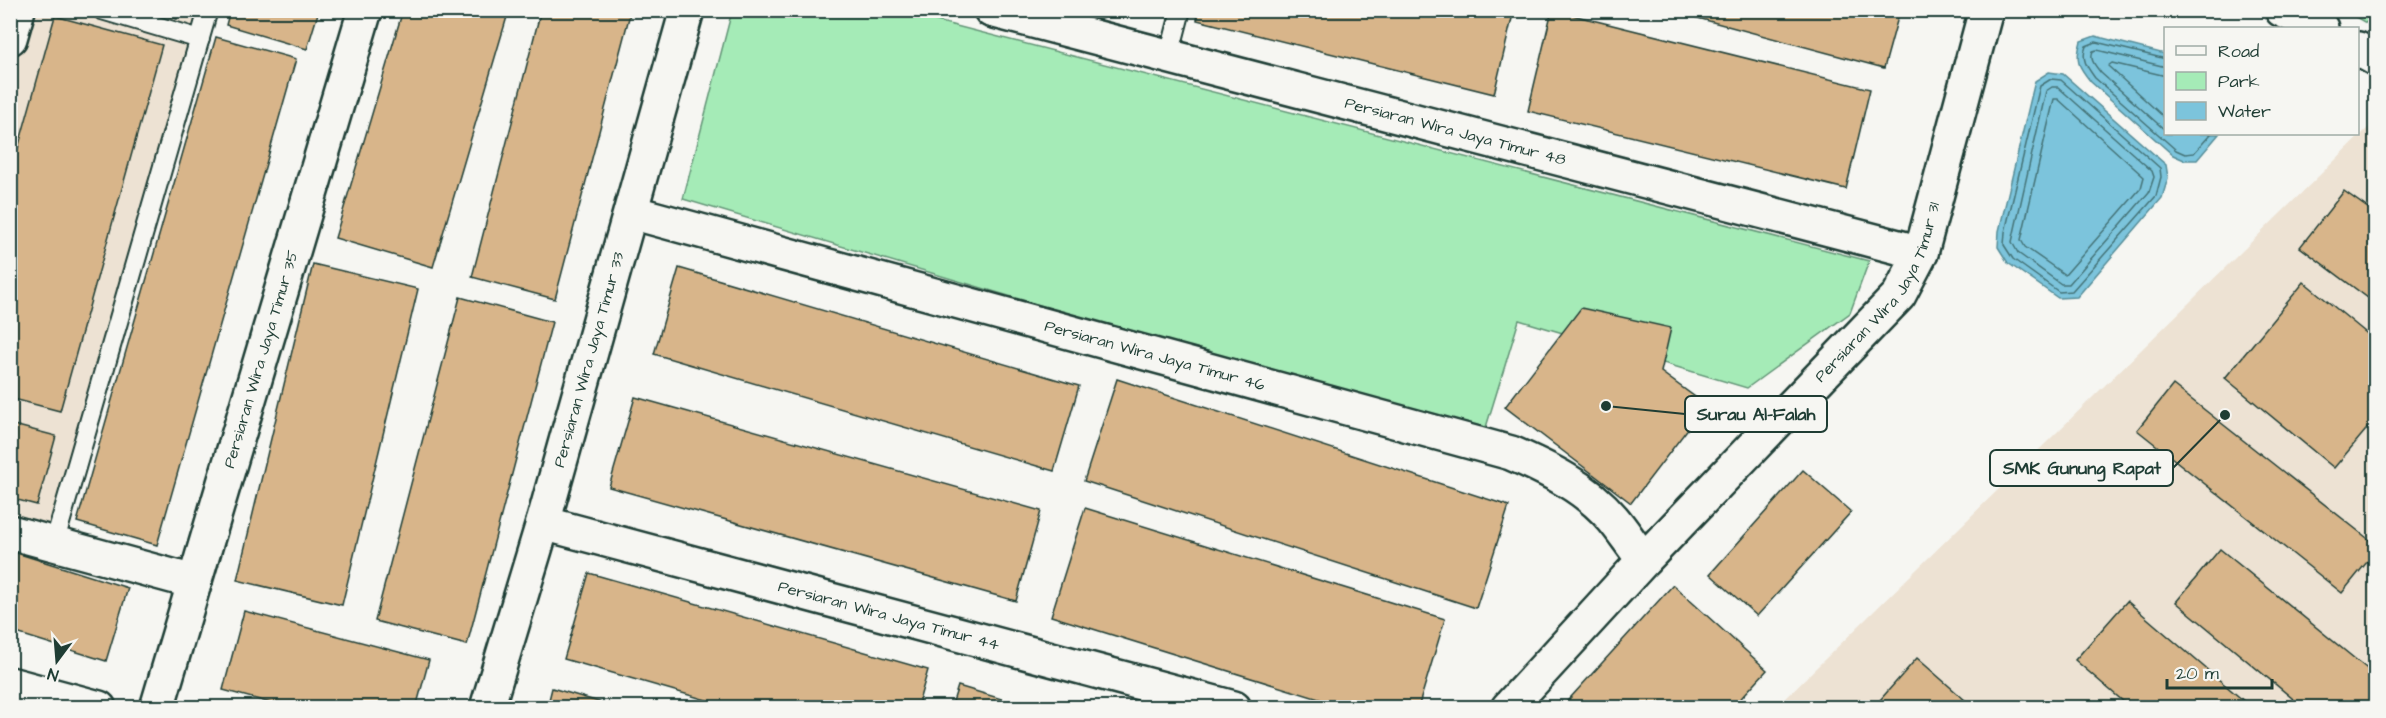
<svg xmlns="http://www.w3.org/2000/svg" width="2386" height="718" font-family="'Architects Daughter',sans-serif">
<rect width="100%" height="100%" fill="#f6f6f2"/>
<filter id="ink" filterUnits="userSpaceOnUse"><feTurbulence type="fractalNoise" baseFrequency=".0167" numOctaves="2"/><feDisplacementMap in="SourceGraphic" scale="12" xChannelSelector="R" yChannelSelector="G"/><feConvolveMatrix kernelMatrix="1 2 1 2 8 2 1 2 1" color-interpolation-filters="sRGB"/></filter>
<g filter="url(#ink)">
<g fill="#ede2d3">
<polygon points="11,11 208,11 52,541 11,531"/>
<polygon points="2374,122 2375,123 2375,707 1775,708"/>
</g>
<g fill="#a5ebb7" stroke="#629476" stroke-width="1.5">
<polygon points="732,11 898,11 1869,261 1850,313 1747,388 1519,320 1483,437 683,199"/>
<polygon points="2345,11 2375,11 2375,29 2375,28"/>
</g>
<g fill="#7cc4dc" stroke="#578e99" stroke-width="1.5">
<path d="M2095 36 2165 54 2166 134H2219L2197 160H2184L2173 155 2091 82C2078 66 2075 61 2081 41Z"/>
<polygon points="2049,72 2063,74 2166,165 2168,178 2162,198 2077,297 2058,298 2008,263 1998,247 1999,231 2035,81"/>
</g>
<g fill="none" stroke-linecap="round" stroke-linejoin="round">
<g stroke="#447377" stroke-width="1.5">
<path d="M2166 59 2096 42 2086 46C2081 60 2087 67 2095 78L2176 150 2185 154 2194 153 2211 134"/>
<path d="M2166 67 2097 50 2093 51C2089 60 2096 66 2101 73L2166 131"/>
<polyline points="2166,76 2112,63 2108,66 2166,119"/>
<polygon points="2051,79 2061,80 2160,168 2161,177 2156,196 2072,291 2059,292 2013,259 2004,245 2005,232 2040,86"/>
<polygon points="2052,87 2058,87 2152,171 2154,177 2149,192 2069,284 2061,284 2018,253 2012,242 2046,91"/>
<polygon points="2054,99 2058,99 2144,177 2141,188 2065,275 2025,247 2021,240"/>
</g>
</g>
<g fill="#d8b58a" stroke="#1f3d34" stroke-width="1.5">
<polygon points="149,10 179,10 177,19"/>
<polygon points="230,10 319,10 307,49 226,25"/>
<polygon points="403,10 509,10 433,267 335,238"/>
<polygon points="541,10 631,10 555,299 472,277"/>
<polygon points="1199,10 1514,10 1494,94 1197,20"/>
<polygon points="1552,10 1870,89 1846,189 1528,111"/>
<polygon points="1668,10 1900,10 1884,68"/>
<polygon points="55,16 162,45 60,411 10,398 10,177"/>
<polygon points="216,37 296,59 157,545 77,522"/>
<polygon points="2344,191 2376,214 2376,304 2300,247"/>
<polygon points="313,264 418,289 342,605 237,580"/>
<polygon points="679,268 1079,386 1054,471 654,354"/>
<polygon points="2304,282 2376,341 2376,418 2334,468 2225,378"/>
<polygon points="460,297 552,322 467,645 375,621"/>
<polygon points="1581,308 1671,328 1661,372 1706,405 1631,503 1505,407"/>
<polygon points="1117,379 1509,506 1476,608 1084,481"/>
<polygon points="2173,385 2376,545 2376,551 2342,593 2137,430"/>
<polygon points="635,397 1041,511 1016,601 609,487"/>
<polygon points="10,424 56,436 37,505 10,498"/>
<polygon points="1803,470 1851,512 1757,616 1710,574"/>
<polygon points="1085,508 1445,619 1418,708 1348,708 1051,616"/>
<polygon points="2220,549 2376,676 2376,708 2304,708 2176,602"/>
<polygon points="10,551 128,588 106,661 10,631"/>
<polygon points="589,573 928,670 917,708 734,708 564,659"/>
<polygon points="1673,585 1767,670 1732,708 1561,708"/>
<polygon points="2127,601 2252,708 2131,708 2075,660"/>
<polygon points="244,611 429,660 416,708 289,708 223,690"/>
<polygon points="1917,658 1974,708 1873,708"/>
<polygon points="958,686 1032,708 951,708"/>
<polygon points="552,688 619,708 547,708"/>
</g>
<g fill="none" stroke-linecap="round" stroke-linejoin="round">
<g stroke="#1f3d34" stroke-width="22">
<g id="service">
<polyline points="102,10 200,39"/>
<polyline points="1169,56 1181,10"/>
<polyline points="54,544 208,10"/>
</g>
</g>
<g stroke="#1f3d34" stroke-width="38">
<g id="minor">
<path id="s1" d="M991 10 1921 253"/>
<polyline points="10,38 18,10"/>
<path id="s2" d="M631 212 1511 453C1548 469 1586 487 1613 519 1624 532 1633 547 1644 560"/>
<path id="s3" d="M543 523 1234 708"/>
<polyline points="10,532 194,582"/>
<polyline points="10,684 99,708"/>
<path id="s4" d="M157 708 365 10"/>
<path id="s5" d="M487 708 543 523 687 10"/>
<path id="s6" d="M1508 708 1644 560 1899 295 1921 253 1986 10"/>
</g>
</g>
<g stroke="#1f3d34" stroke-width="38">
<g id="tertiary">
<polyline points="2282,10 2321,28"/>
<polyline points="2358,49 2376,59"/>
</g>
</g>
<use href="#service" stroke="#f6f6f2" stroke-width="18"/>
<use href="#minor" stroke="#f6f6f2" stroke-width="33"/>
<use href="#tertiary" stroke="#f6f6f2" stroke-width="33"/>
</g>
</g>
<g text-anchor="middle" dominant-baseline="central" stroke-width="5" stroke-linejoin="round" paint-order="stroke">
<g font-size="16" fill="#1f3d34" stroke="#f6f6f2">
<text stroke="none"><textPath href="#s1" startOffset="480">Persiaran Wira Jaya Timur 48</textPath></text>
<text stroke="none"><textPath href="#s6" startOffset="560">Persiaran Wira Jaya Timur 31</textPath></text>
<text stroke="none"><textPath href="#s2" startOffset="543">Persiaran Wira Jaya Timur 46</textPath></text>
<text stroke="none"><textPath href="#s4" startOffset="364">Persiaran Wira Jaya Timur 35</textPath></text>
<text stroke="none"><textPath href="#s5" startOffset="363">Persiaran Wira Jaya Timur 33</textPath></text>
<text stroke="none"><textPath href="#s3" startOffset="358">Persiaran Wira Jaya Timur 44</textPath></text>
</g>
</g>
<path fill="none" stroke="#1f3d34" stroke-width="2" d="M1606 406L1685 414M2225 415L2173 468"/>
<g fill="#1f3d34" stroke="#f6f6f2" stroke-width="2">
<circle cx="1606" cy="406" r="6"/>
<circle cx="2225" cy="415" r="6"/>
</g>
<g fill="#f6f6f2" stroke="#1f3d34" stroke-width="2">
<rect x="1685" y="396" width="142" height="36" rx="6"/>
<rect x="1990" y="450" width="183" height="36" rx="6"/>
</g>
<g font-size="18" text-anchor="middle" font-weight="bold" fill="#1f3d34">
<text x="1756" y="420">Surau Al-Falah</text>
<text x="2082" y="474">SMK Gunung Rapat</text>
</g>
<rect width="2386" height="718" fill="none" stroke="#f6f6f2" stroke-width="36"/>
<rect x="18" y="18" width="2350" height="682" fill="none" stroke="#1f3d34" stroke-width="2" filter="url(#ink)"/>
<rect x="2164" y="27" width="195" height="108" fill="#f6f6f2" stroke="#a0aca6" stroke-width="1.5"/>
<rect x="2176" y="46" width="30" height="9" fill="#f6f6f2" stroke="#a0aca6" stroke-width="1.5"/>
<text x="2218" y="57" font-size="18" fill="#1f3d34">Road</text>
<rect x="2176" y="72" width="30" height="18" fill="#a5ebb7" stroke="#a0aca6" stroke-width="1.5"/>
<text x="2218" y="87" font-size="18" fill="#1f3d34">Park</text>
<rect x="2176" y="102" width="30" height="18" fill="#7cc4dc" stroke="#a0aca6" stroke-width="1.5"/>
<text x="2218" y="117" font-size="18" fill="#1f3d34">Water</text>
<g transform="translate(57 661) rotate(196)" stroke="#f6f6f2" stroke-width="4.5" paint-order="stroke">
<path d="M0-4.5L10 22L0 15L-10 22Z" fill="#1f3d34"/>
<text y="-9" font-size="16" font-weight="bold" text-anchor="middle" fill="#1f3d34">N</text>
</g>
<path d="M2167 679v9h105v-9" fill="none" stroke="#1f3d34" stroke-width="3"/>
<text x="2176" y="679" font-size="18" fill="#1f3d34" stroke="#f6f6f2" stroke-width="4.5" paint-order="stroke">20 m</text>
</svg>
